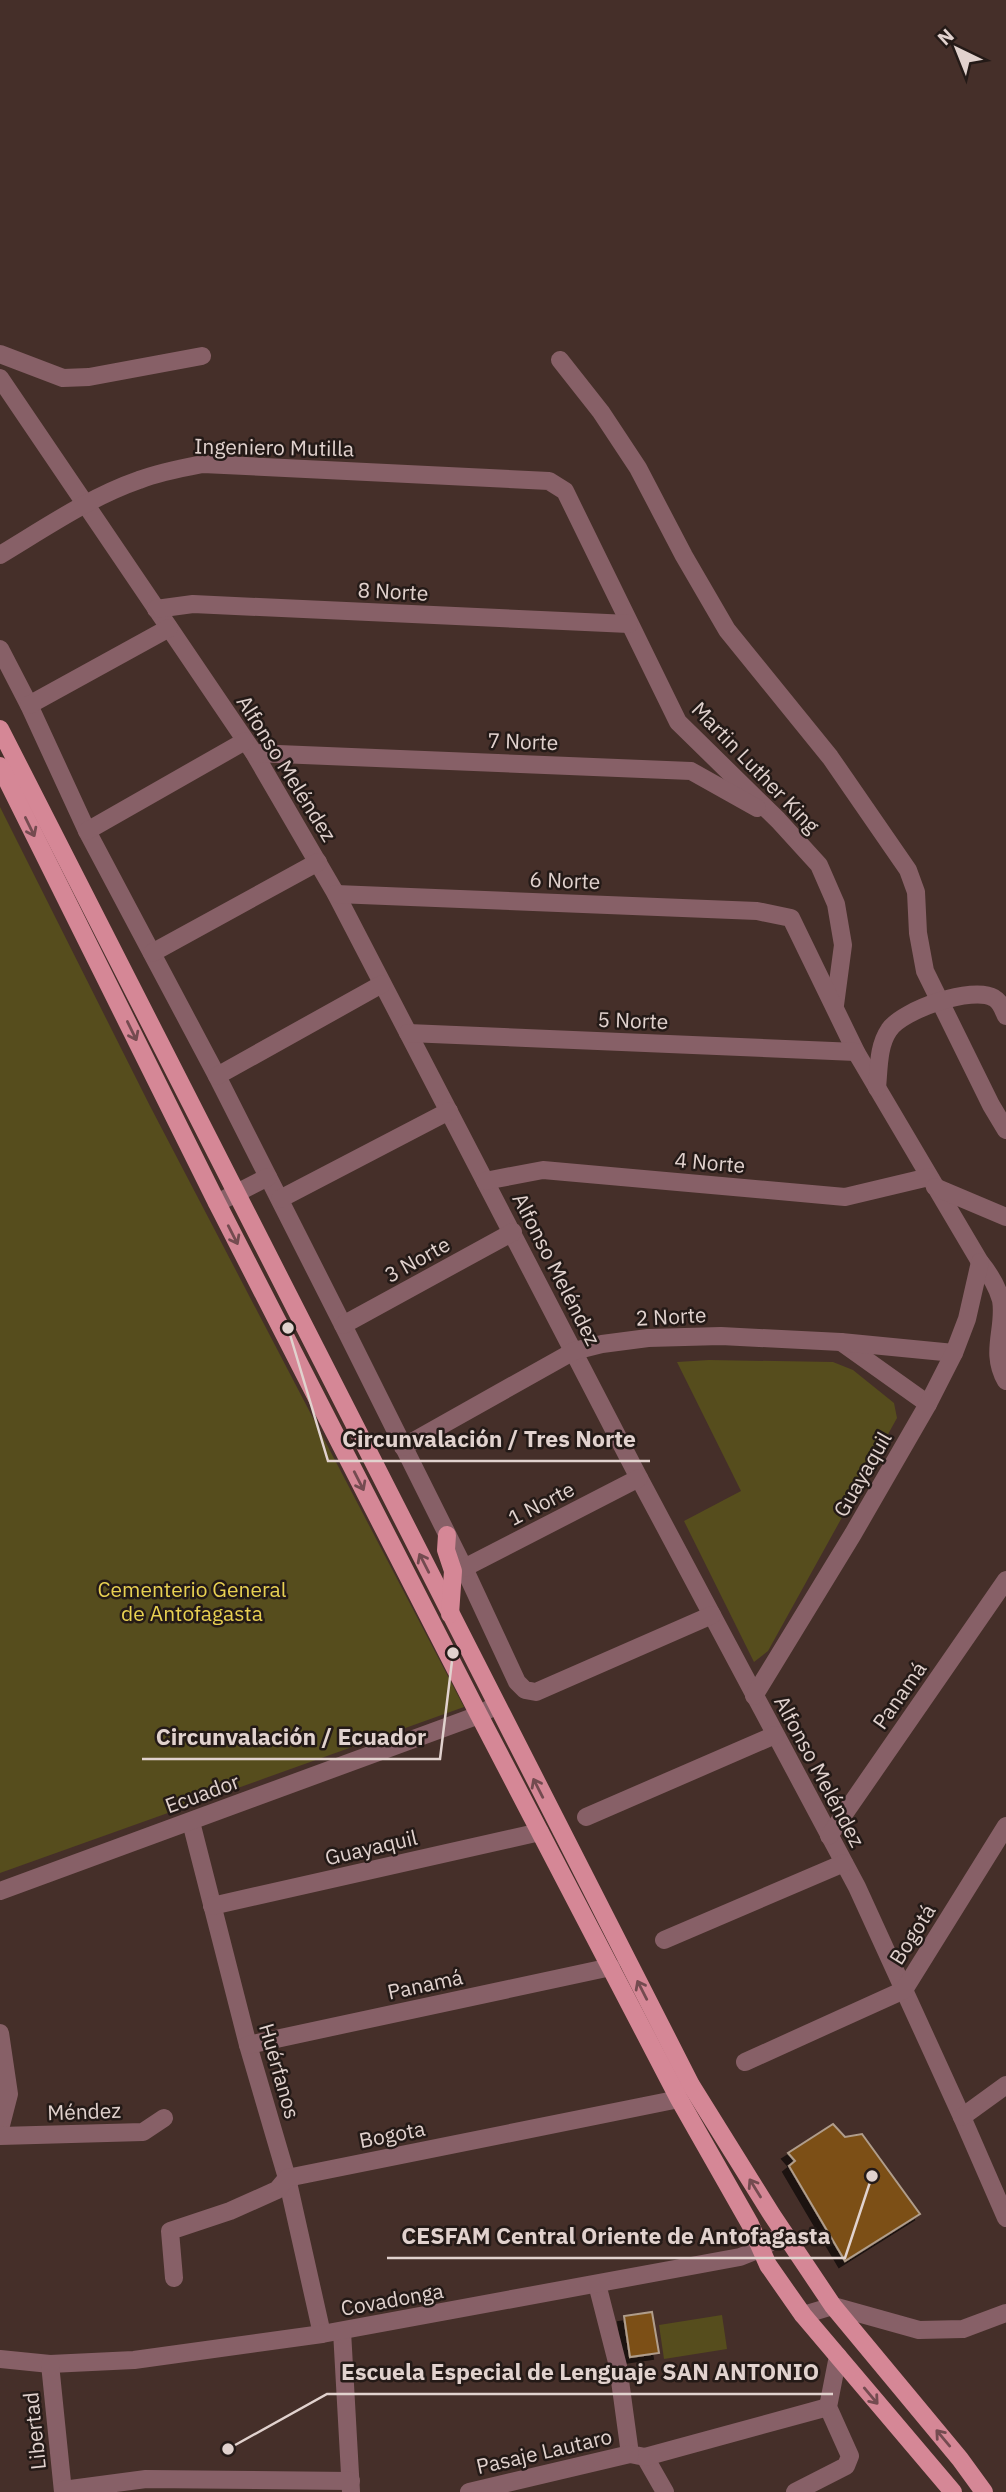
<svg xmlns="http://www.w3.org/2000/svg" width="1006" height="2492" font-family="'IBM Plex Sans',sans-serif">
<defs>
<filter id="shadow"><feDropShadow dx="-6" dy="6" stdDeviation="0" flood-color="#0009"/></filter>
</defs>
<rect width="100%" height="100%" fill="#452f29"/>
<g fill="#564d1d">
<polygon points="0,807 150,1106 464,1707 0,1873"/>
<polygon points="709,1360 833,1362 853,1370 894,1403 897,1418 768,1651 754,1662 684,1521 741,1491 677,1362"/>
<polygon points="722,2315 727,2349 664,2359 659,2325"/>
</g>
<g fill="#7c5017" stroke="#b09d8b" stroke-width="2" filter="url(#shadow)">
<polygon points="833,2124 845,2137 862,2134 920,2214 845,2261 789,2166 795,2161 788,2153"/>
<polygon points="652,2312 659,2353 630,2357 624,2316"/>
</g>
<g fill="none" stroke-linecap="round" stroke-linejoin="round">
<g stroke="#876067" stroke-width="18">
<polyline points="0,354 63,378 89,377 202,356"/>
<polyline points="560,360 601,412 638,468 684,556 727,630 830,757 908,870 916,892 918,933 925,971 991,1105 1006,1130"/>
<polyline points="0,378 254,753 336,894 639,1478 857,1887 962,2117 1006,2218"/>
<path d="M0 555C45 528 90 497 139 480 160 472 182 468 203 464L549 481 565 491 678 722 778 820 819 865 836 904 843 945 835 1005"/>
<polyline points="156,609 193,604 629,624"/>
<polyline points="0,649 29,705 87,831 217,1076 343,1325 464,1568 517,1682 525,1690 536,1692 712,1615"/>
<polyline points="29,705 169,628"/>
<polyline points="254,753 691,771 757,808"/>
<polyline points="87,831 245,741"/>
<path d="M336 894 757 911 791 918 856 1052 980 1262C989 1273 997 1286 1001 1300 1006 1328 989 1352 1006 1381"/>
<polyline points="152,953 318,862"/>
<polyline points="408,1033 856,1052"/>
<polyline points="217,1076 382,984"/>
<path d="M877 1088C879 1068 878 1046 889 1030 902 1010 973 985 994 998 1001 1002 1003 1010 1006 1016"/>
<polyline points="485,1181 543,1170 845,1197 929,1177"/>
<polyline points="935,1187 1006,1217"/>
<polyline points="280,1199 449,1111"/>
<polyline points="217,1203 268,1177"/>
<polyline points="343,1325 513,1232"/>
<polyline points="841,1342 928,1404"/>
<polyline points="403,1447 574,1351 602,1344 648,1338 721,1336 841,1342 954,1353"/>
<polyline points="464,1568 639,1478"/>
<polyline points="754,1696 853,1534 928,1404 954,1353 967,1319 980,1262"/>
<polyline points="586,1817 775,1735"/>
<polyline points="191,1822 248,2045 287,2178 322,2334"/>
<polyline points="829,1836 1006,1580"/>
<polyline points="0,1891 479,1715 496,1705"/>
<polyline points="212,1906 540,1832"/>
<polyline points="664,1940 844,1863"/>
<polyline points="0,2033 9,2094 0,2129"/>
<polyline points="248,2045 611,1967"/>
<polyline points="745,2062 904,1990 1006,1826"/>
<polyline points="962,2117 1006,2085"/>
<polyline points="0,2136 143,2132 164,2118"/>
<polyline points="174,2278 170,2231 230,2211 277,2190 287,2178 679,2099"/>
<polyline points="597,2284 618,2366 630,2454 645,2457 665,2492"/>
<polyline points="803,2315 833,2306 919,2330 963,2329 1006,2313"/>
<polyline points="342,2331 351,2492"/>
<polyline points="0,2359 50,2364 134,2360 322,2334 740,2257 760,2249 784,2233"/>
<polyline points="50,2364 63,2492"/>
<polyline points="645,2457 828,2407"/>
<polyline points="63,2490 146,2479 351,2481"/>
<polyline points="469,2492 630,2454"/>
<polyline points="795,2492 846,2466 850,2456 828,2407 838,2356"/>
</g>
<g stroke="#d58796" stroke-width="18">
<polyline points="0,729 691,2085 772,2215 833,2306 960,2459 984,2492"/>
<polyline points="0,766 217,1203 479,1715 679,2099 750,2224 768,2265 803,2315 953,2492"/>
<polyline points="447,1535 446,1550 453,1571 450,1614"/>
</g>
</g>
<defs><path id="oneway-shaft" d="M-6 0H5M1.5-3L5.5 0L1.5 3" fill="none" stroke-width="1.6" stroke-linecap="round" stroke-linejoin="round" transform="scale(1.75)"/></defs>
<g stroke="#744b50">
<use href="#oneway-shaft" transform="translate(30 827) rotate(64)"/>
<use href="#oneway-shaft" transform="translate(132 1031) rotate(64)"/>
<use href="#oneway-shaft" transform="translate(233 1235) rotate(63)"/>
<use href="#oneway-shaft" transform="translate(359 1481) rotate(63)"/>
<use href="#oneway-shaft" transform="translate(424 1563) rotate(-117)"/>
<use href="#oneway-shaft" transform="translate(538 1788) rotate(-117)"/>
<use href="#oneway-shaft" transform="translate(642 1990) rotate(-117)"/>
<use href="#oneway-shaft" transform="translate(755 2188) rotate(-122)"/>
<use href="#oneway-shaft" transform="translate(871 2396) rotate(50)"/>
<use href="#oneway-shaft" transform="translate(943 2438) rotate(-130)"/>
</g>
<g text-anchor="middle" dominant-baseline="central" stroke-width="5" stroke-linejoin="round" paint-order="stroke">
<g font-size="21" fill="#e1d2ce" stroke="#241a17">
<text transform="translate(274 447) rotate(1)">Ingeniero Mutilla</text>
<text transform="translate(393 591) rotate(3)">8 Norte</text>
<text transform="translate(523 741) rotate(2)">7 Norte</text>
<text transform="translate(756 767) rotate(46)">Martin Luther King</text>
<text transform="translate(287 768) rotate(58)">Alfonso Meléndez</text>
<text transform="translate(565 880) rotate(2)">6 Norte</text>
<text transform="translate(633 1020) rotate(2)">5 Norte</text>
<text transform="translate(710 1162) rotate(5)">4 Norte</text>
<text transform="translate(417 1259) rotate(-29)">3 Norte</text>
<text transform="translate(557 1269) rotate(63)">Alfonso Meléndez</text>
<text transform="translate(671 1316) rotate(-3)">2 Norte</text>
<text transform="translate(862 1474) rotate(-60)">Guayaquil</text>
<text transform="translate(541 1503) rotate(-27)">1 Norte</text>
<text transform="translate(899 1695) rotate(-55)">Panamá</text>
<text transform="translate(820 1771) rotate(62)">Alfonso Meléndez</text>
<text transform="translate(202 1793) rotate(-20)">Ecuador</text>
<text transform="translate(371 1847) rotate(-13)">Guayaquil</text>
<text transform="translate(912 1934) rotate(-58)">Bogotá</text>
<text transform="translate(425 1984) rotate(-12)">Panamá</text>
<text transform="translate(280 2071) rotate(74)">Huérfanos</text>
<text transform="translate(84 2111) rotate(-2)">Méndez</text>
<text transform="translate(392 2134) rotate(-11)">Bogota</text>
<text transform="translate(392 2299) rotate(-10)">Covadonga</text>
<text transform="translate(34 2431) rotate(-96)">Libertad</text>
<text transform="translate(544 2451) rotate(-13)">Pasaje Lautaro</text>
</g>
<g font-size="21" fill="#e8d052" stroke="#241a17">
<text x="192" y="1589">Cementerio General<tspan x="192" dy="24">de Antofagasta</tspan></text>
</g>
</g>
<path fill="none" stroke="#e1d2ce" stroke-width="2.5" d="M288 1328L328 1461H650M453 1653L440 1759H142M872 2176L845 2258H387M228 2449L327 2394H833"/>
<g fill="#e1d2ce" stroke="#241a17" stroke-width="2.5">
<circle cx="288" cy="1328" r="7"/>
<circle cx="453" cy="1653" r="7"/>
<circle cx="872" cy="2176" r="7"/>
<circle cx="228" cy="2449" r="7"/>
</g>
<g font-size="23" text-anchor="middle" font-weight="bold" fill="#e1d2ce" stroke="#241a17" stroke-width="5" stroke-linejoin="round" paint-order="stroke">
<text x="489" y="1447">Circunvalación / Tres Norte</text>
<text x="291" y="1745">Circunvalación / Ecuador</text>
<text x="616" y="2244">CESFAM Central Oriente de Antofagasta</text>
<text x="580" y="2380">Escuela Especial de Lenguaje SAN ANTONIO</text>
</g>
<g transform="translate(957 49) rotate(317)" stroke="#241a17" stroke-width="5" paint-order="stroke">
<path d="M0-5L12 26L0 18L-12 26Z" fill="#e1d2ce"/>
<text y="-10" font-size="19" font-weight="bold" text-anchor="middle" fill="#e1d2ce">N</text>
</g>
</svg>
